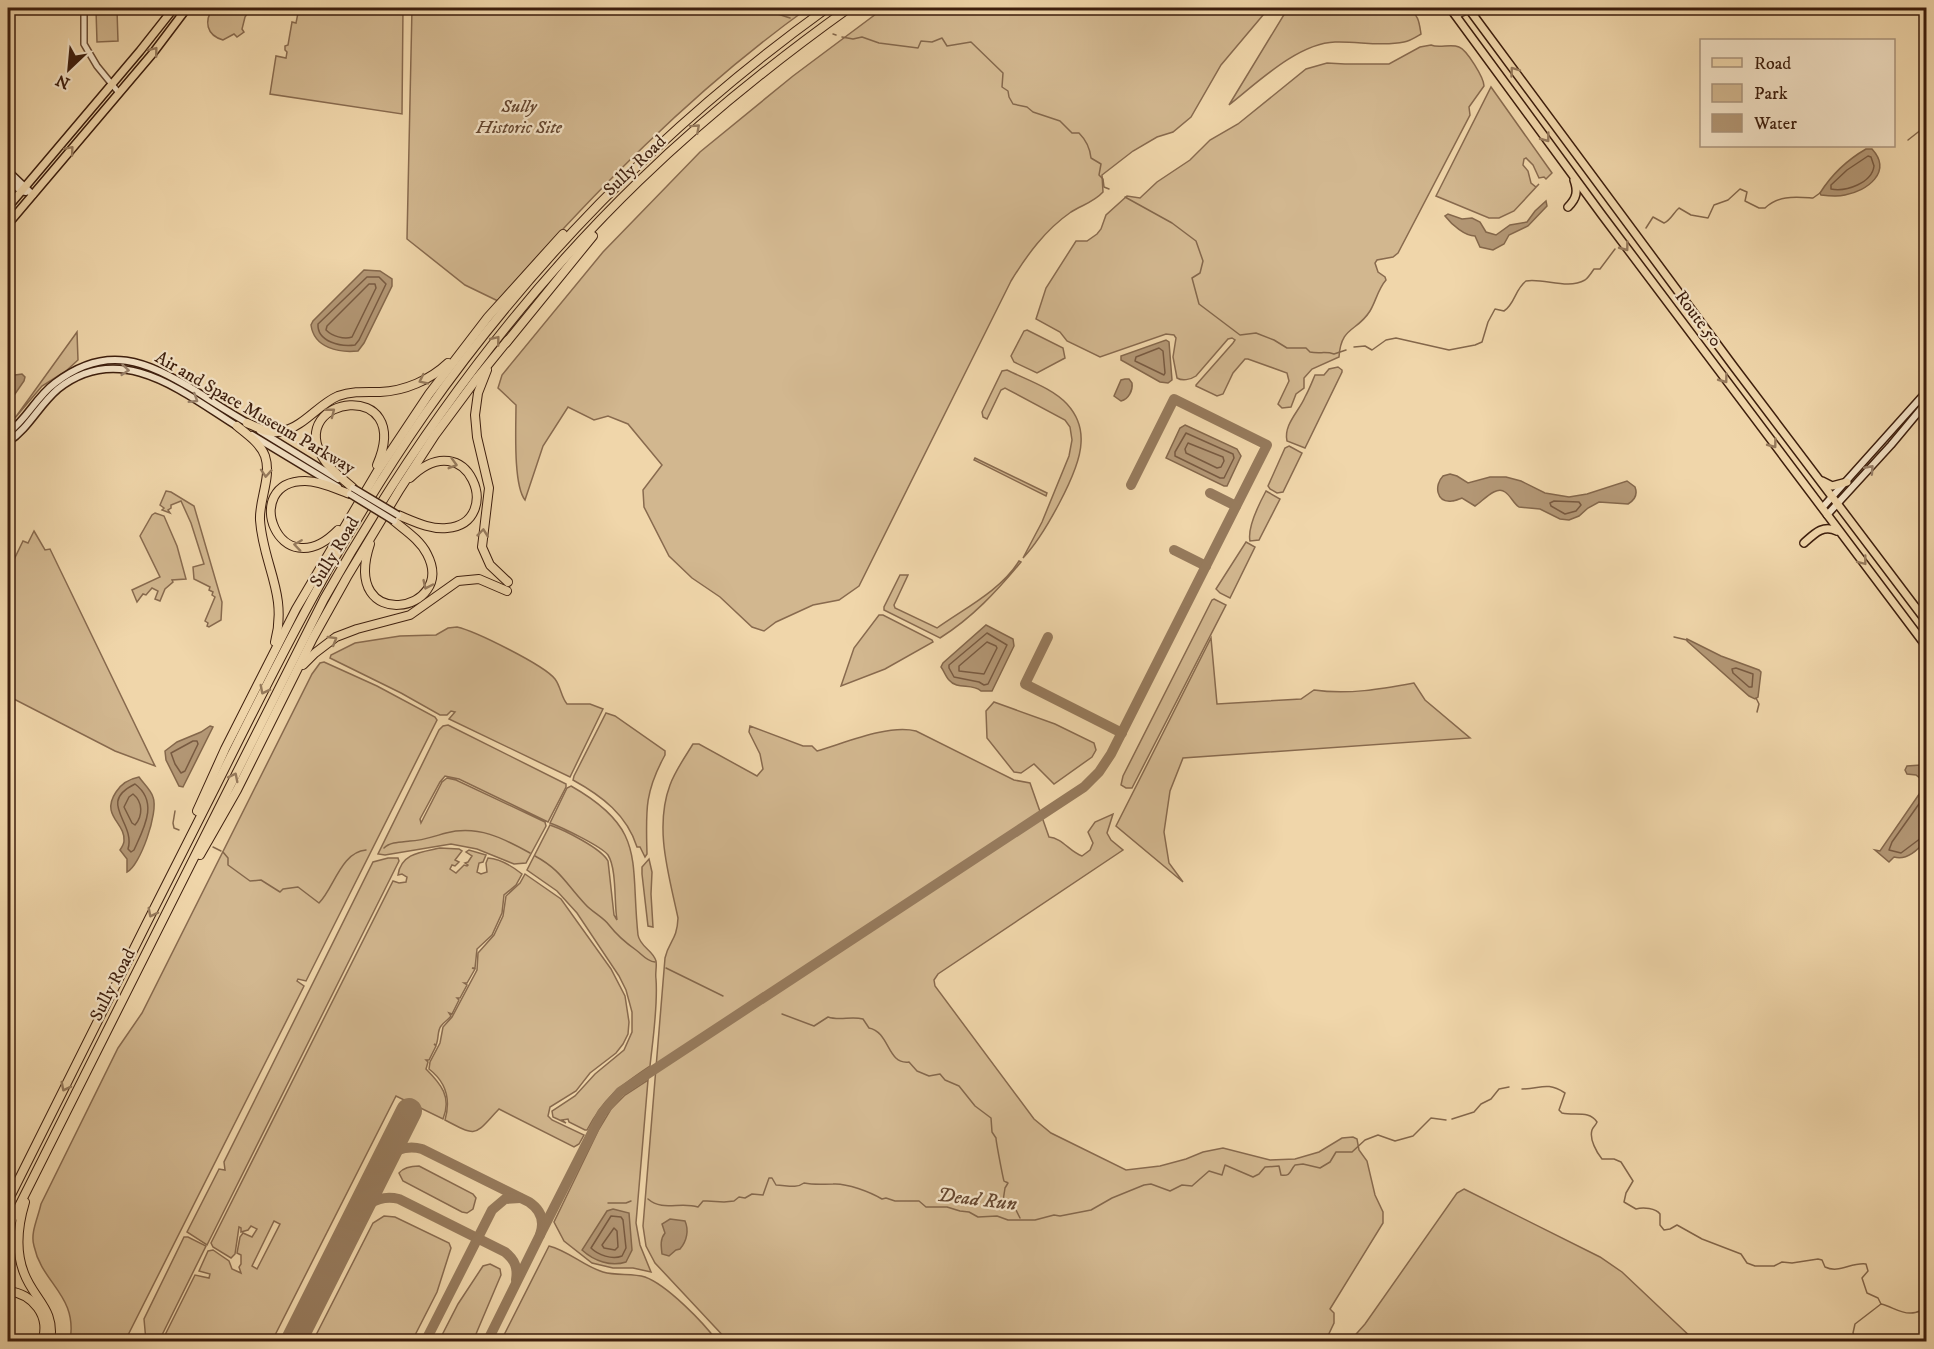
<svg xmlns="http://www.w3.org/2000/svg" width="1934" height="1349" font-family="'IM FELL DW Pica',serif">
<rect width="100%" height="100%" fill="#f0d6aa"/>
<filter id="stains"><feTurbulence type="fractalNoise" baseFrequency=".00333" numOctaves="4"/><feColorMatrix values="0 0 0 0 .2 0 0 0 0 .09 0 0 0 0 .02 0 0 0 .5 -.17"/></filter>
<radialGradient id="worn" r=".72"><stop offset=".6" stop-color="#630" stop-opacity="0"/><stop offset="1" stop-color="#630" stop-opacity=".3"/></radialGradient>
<g fill="#d2b78f" stroke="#886a4e" stroke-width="1.5" fill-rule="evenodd">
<path d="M213 8H243L247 14 245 17 242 29 244 32 237 37 234 34 223 40C206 35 204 21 213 8Z"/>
<polygon points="305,8 403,8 402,114 270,94 276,56 286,58 287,52 285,50 285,46 288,45 292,22 296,23 298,13 304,14"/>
<path d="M412 8H808C692 91 592 194 498 301L465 285 407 239Z"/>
<path d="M884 8H1269L1221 65 1191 117 1173 132 1157 137 1133 151 1102 175 1103 192C1094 202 1082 205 1071 212 1045 230 1027 255 1011 281L859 586 839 600 813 605 776 622 764 631 752 627 720 597 692 578 669 556 644 507 643 490 662 465 628 424 608 416 594 420 568 407 543 446 525 500C513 485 516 427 516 405L498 388 502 375 603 252 700 152 793 76Z"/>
<path d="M1288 8H1408C1419 16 1419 21 1421 34 1416 37 1410 41 1404 42 1382 47 1357 41 1335 42 1298 43 1257 83 1229 105Z"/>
<polygon points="96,10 117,10 118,41 97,42"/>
<path d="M1431 45C1440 49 1450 43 1459 47 1467 50 1484 78 1484 86L1469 107 1470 115 1398 253 1393 257 1377 260 1375 263 1378 272 1385 277 1386 280C1378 289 1376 301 1370 311 1357 332 1341 326 1339 357L1312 369 1304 378V388L1296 394 1291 407 1282 408 1278 404 1289 381 1287 373 1248 359H1245L1233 373 1223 394 1217 396 1196 386V385L1233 343 1235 340 1232 338 1228 339 1196 376C1190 380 1182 381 1177 378L1173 357 1176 338 1174 335 1166 334 1100 357 1067 341 1060 332 1036 319 1046 288 1076 241H1087L1097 234 1101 229 1106 215 1127 196 1140 198 1157 182 1190 160 1210 140 1238 124 1306 69 1327 63 1345 64H1389L1420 47Z"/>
<polygon points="1491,87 1552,173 1546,179 1544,177 1539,178 1533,165 1526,158 1524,159 1523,165 1528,171 1531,183 1536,187 1539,184 1514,211 1499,218 1489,218 1436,196"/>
<polygon points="1027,330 1063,348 1065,358 1037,373 1014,362 1011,356 1024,331"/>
<polygon points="77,332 78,360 66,371 42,386 15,418"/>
<path d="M1338 367 1342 370V372L1305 448 1287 441C1283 425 1300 410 1305 397 1309 390 1312 382 1315 375H1324L1329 369Z"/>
<path d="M1007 370C1027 380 1052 388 1067 404 1077 415 1082 429 1081 443 1080 472 1043 537 1023 558L1042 522 1069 456 1072 440 1070 427 1065 420 1005 388 1001 390 987 419 983 417 982 412 1002 371Z"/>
<polygon points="1289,446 1302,453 1283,492 1277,493 1270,489 1268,486 1285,448"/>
<polygon points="975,458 1047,493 1046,496 974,460"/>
<polygon points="166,491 171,492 194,506 222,602 221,620 209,627 207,626 208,623 205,621 215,597 212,595 213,592 209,590 210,587 194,579 193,567 204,564 191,523 181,501 171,505 171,508 168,510 170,513 162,510 164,508 160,505"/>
<path d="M1266 491 1280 499 1259 540 1250 541C1247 527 1259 504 1266 491Z"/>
<polygon points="155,513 164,516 177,546 186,579 172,580 173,582 165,589 160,601 155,599 158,591 152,588 146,595 143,594 137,602 132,590 160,577 140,536 152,515"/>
<polygon points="34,531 45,550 50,549 155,766 115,751 8,696 8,572 23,541 28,543"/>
<polygon points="1246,542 1255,547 1230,598 1220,593 1216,589"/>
<path d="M1019 561 1021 562C997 591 972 618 940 638L884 610V607L900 575H908L894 605 895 608 937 628C965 608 1000 591 1019 561Z"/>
<polygon points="1214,599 1226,605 1132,788 1126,788 1121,785 1123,776 1212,600"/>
<polygon points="879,615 883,615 932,640 933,642 885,669 841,686 854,648"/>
<path d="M457 627C475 631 544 665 555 679 561 687 561 697 567 704H590L603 709 570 777 449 719 455 712 451 711 447 715H440L401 693 330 658 331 655 355 643 400 636 436 635 448 628Z"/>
<path d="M1211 638 1217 704 1301 699 1314 690C1348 695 1381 689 1414 683L1425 700 1470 738 1183 758 1170 791 1164 832 1169 863 1183 882 1116 826Z"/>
<path d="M324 662 377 686 435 717 437 720 306 981 298 979 297 981 304 986 125 1341H70C78 1295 42 1284 34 1246 30 1233 38 1218 41 1204L118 1048 142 1013 312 674 320 663Z"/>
<polygon points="994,702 1055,724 1094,743 1096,750 1092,757 1054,784 1034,764 1021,773 1014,772 987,738 986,711"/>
<path d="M606 713 615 716 665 751V755C644 793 646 812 647 854L645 857 640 847H637C627 815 602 796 573 780L574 776Z"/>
<polygon points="448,725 566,784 566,787 548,822 459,779 445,776 440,782 420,819 421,823 442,782 447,778 456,780 545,822 546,826 526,863 514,864 477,849 451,844 385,855 378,854 439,730 443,726"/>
<path d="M750 726 803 746H812L817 751C845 743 888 724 916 731L1014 780 1030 783 1049 837C1062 838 1070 852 1082 856L1090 850 1093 843 1088 832 1095 822 1113 814 1107 833 1111 840 1123 850 938 974 934 980 935 986 1034 1119 1051 1133 1126 1170 1160 1166 1186 1159 1203 1152 1223 1148 1270 1160 1295 1159 1319 1152 1342 1138 1353 1137 1357 1139 1359 1150 1367 1161 1375 1195 1383 1212V1223L1330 1309 1334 1313V1323L1325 1342 728 1341 655 1263 646 1246 643 1226 665 958C669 940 677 941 678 918 669 875 654 828 670 785 675 771 685 757 693 744H699L757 776 763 769 760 754 749 732Z"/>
<path d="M571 786C647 829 630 860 638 935 640 947 653 950 656 961 657 967 655 973 656 979 658 1006 653 1038 650 1066 619 1087 605 1096 587 1130H585L569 1122 568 1119 562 1120 566 1123 553 1117 552 1111 575 1096 595 1074 624 1050 632 1032V1012L626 990 619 976 577 913 557 891 527 870 550 825C564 830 601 848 608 861L614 915 617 920C614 904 617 869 608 855 601 846 561 827 550 823L567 788Z"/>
<path d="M440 848 459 849 462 851 455 860 459 862 455 866 452 865 450 869 456 873 464 865 467 866 468 865 465 863 468 862 472 856 466 852 469 850 486 855 483 862 479 863 477 872 481 874 487 872 486 863 488 858C501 859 512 866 522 874L516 885 504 895 502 913 492 935 477 949 475 968H472L475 969 467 983H464L467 985 460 998H457L459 1000 452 1014 449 1013 451 1016C448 1020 444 1022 441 1026 437 1031 439 1039 436 1045L434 1044 436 1046 429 1060H426L428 1062 426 1069C441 1084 452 1097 443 1119L396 1096 272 1341H162L195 1275 209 1278 210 1274 199 1271 208 1251 213 1250 229 1261 232 1269 241 1273 239 1267 241 1264V1255L237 1253 240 1237 243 1233 252 1237 257 1229 251 1226 248 1230 241 1232V1228L239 1227 235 1254 231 1258 213 1247 211 1243 393 881 399 883 406 882 407 877 402 874 398 875C401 853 422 852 440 848ZM274 1221 280 1224 257 1269 252 1266Z"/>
<polygon points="388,858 398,858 399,861 207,1245 187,1232 219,1169 225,1170 224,1162 373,862"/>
<polygon points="649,859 652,872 651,894 653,927 648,926 642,874 642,867"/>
<path d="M525 874 561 899 611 969 625 996 629 1022 628 1034 623 1044 616 1053 590 1073 576 1091 550 1107 548 1116 552 1120 584 1135 579 1144 574 1147 499 1109C474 1135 479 1138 445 1120 451 1099 446 1082 429 1069L430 1062 440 1043 443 1027 452 1017 477 970 478 953 494 935 503 916 506 896 520 883Z"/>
<polygon points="648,1080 636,1223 640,1245 651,1272 633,1268 613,1268 592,1263 564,1241 554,1222 599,1129 611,1109 625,1095"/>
<path d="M419 1166 473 1194 476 1198 473 1209 467 1213 462 1212 403 1181 399 1173C404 1167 411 1166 419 1166Z"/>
<polygon points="1464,1189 1600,1257 1622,1272 1695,1341 1350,1341 1365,1324 1457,1193"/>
<polygon points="384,1216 395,1217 449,1243 451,1248 437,1292 412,1341 313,1341 373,1223"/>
<polygon points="184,1237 188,1237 206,1246 159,1341 146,1341 144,1319"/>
<path d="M549 1246C569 1251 583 1266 603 1272 617 1276 632 1273 645 1277 667 1285 703 1322 717 1341H501Z"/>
<polygon points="490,1264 500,1269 501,1275 473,1341 439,1341 458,1304 481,1269 483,1266"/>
</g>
<g fill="#b39775" stroke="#84674b" stroke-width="1.5">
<path d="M1866 149H1872C1893 172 1867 191 1845 195 1837 197 1829 196 1821 195L1820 193C1832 174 1847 160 1866 149Z"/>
<path d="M1546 201 1547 206 1528 226 1509 235 1504 244 1493 250 1480 247 1475 236C1465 236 1452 225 1445 216L1448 214 1462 219 1472 218 1480 222 1486 232 1496 235 1510 225 1527 222 1535 211Z"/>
<path d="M364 270 380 271 392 279V286L364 343 358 351C339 353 314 348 311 325L313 321Z"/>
<polygon points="1166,340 1169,342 1172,380 1168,383 1160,382 1121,360 1121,356"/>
<polygon points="22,374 25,377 24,381 8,404 8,376"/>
<path d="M1125 379H1129L1132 383C1133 390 1129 399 1121 401L1114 396 1121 380Z"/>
<polygon points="1185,425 1237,449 1241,456 1227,486 1224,486 1166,458 1180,428"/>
<path d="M1450 474 1457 476 1468 483 1490 477H1506L1521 481 1545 493 1569 497 1587 494 1627 481 1635 487C1638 495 1635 500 1628 504L1599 502 1588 508 1579 516 1569 520 1560 519 1540 509 1519 507C1513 503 1511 496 1505 492 1496 485 1483 501 1475 506L1462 498C1459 499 1455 501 1452 501 1436 503 1434 485 1443 476Z"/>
<path d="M986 625 1013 639 1014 646 992 691H981C972 683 957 690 949 680 946 677 944 671 941 667L943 663Z"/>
<polygon points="1687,639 1721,656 1759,670 1761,672 1758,697 1755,699 1749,696 1687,641"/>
<polygon points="210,726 213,727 183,787 179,786 166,760 165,751 177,742 201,732"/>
<path d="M1921 765 1926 767V840C1918 850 1907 861 1894 857L1889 862 1875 850 1880 851 1922 790V780L1916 775 1907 774 1905 770 1907 766Z"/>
<path d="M139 777C143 783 151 790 153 797 159 812 140 866 127 872V859L120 850C122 847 124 844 124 841 126 823 100 816 116 792 121 784 129 779 139 777Z"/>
<path d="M613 1209 629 1213 632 1250 626 1262C611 1267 594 1261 582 1250L607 1211Z"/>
<path d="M670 1219 685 1221C689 1230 687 1241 680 1249L676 1250 669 1256 662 1254C661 1246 660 1239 665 1233L662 1224Z"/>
</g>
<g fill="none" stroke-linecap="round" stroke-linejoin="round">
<g stroke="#785a41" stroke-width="1.5">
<path d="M1868 156 1871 157 1874 166C1872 183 1846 192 1831 189V185L1847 170Z"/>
<path d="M367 277H379L386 284 359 340 355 345C341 347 317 342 318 324Z"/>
<path d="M369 284H375L376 288 352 337C344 340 332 336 326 330L327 326Z"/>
<polygon points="1159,348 1163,351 1165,373 1164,375 1135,361 1136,357"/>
<polygon points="1186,433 1233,454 1234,458 1224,478 1220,478 1175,456 1175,452"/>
<polygon points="1188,443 1223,457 1224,461 1221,467 1217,468 1186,453 1185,449"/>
<polygon points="1554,501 1579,502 1581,505 1576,511 1565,514 1551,506 1550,503"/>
<polygon points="987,633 1007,645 988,684 984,685 979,682 954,677 949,668 949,665"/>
<polygon points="987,642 996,646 997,648 984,674 959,671 959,666"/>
<polygon points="1736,668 1753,674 1752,687 1749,687 1733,673 1732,669"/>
<polygon points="193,741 197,741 198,744 185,771 181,773 175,764 171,753"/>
<path d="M135 784C159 802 144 828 134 850L131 852 128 849C136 822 96 803 135 784Z"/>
<path d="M133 794C143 802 143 816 135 825L132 823 124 807 129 797Z"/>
<polyline points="1926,794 1892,842 1889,850 1901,853 1921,838 1926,837"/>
<path d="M611 1216 621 1217 623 1220 626 1248 622 1256C612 1260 598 1255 591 1248Z"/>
<polygon points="614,1228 617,1231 618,1247 615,1250 604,1248 602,1245"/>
</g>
<g stroke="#84674b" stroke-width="1.5">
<polyline points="759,8 790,18"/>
<polyline points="833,34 836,35"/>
<path d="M842 37 853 39 862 37 879 43 918 48 921 41 932 42 942 38 947 46 971 42 1003 73 1002 87 1008 91 1009 97 1013 104 1027 107 1033 112 1060 121 1072 133H1079C1086 140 1090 148 1091 158L1101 164 1099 175 1103 179 1104 187 1109 189"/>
<polyline points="1908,140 1922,129 1926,131"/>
<path d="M1125 197 1172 223 1196 241 1203 261 1200 273 1192 278 1199 304 1240 335 1256 333 1274 340 1287 348H1306L1310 352C1319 354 1326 351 1334 354L1346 350"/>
<path d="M1646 228 1653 217 1664 223C1671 220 1673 213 1679 208L1691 215 1708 218 1714 205 1728 200 1740 189 1747 192 1745 201 1759 208H1765C1779 195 1795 197 1813 198L1820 193"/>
<path d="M1354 347 1365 346 1372 350 1386 340 1396 338 1449 350 1475 345 1482 342 1488 322 1495 309 1504 311C1515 304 1515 289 1526 281 1545 278 1567 290 1585 280 1588 278 1592 272 1594 269H1600L1615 249"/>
<polyline points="1674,637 1687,640"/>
<polyline points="1756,698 1759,704 1757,712"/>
<polyline points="175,811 173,823 174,828 179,830"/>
<polyline points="213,847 221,851"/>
<path d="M384 848C390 842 401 842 410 841 421 841 435 836 446 833 478 825 503 838 530 853"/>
<path d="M223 852 228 858V865L250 881 261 880 280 892 283 889 298 887 319 903C334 888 341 852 366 850"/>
<path d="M535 856C561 870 566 884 585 904 592 912 603 917 609 925 616 934 626 943 636 950 643 955 646 961 655 962"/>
<polyline points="666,968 723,996"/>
<path d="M782 1014 814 1026 828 1017C839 1021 851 1016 863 1019L869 1028C890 1032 887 1065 909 1062L917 1071 929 1076 940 1074 945 1080 959 1086 975 1106 991 1118 992 1132 996 1138C996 1142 1003 1178 1004 1181 1005 1182 1007 1182 1008 1183L1005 1188 1003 1201 1013 1204 1020 1218"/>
<path d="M1522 1089C1541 1089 1546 1081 1565 1093L1559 1110 1562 1113C1575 1116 1589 1110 1597 1122 1596 1125 1593 1127 1592 1130 1589 1139 1597 1153 1602 1159H1614L1621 1162 1633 1181 1626 1193 1624 1202 1636 1209C1643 1207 1656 1208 1660 1214V1225L1664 1230 1670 1229 1677 1225 1702 1239 1741 1254 1747 1263 1755 1266H1774L1782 1262 1792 1263 1818 1259 1822 1260 1825 1267C1839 1274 1851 1262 1866 1264L1868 1271 1862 1278 1867 1293 1878 1298 1881 1304"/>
<polyline points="1452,1119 1474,1112 1481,1104 1491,1099 1499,1089 1509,1087"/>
<path d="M648 1199C663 1212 680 1201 698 1207L703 1201H707L724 1202 734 1201 739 1197 745 1198 752 1194 763 1195 769 1178H772L776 1185C786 1185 796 1189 804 1183 815 1185 822 1184 833 1184 847 1183 870 1192 882 1199L886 1198 895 1201H919L926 1207H947L960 1211 969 1212 978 1217 997 1216 1008 1220H1035L1054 1215 1060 1216 1091 1210 1112 1198 1144 1185 1151 1184 1170 1191 1182 1185 1192 1186 1209 1171 1222 1175 1225 1165 1253 1177 1259 1174 1265 1167 1279 1166 1281 1175C1291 1177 1290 1170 1295 1165L1303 1164 1320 1168 1330 1162 1336 1152H1352L1365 1140 1378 1135 1395 1141 1413 1136 1431 1118 1446 1120"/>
<polyline points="608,1203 626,1203 631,1201"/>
<path d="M1858 1342 1853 1333 1855 1324 1881 1304C1891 1306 1901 1314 1911 1313 1916 1313 1922 1310 1926 1309"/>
</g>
<g stroke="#967a5c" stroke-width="10">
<polyline points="1210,493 1236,506"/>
<polyline points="1174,550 1206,566"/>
<polyline points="1048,637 1025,684 1122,733"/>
<path d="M385 1158C396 1149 408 1145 422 1149L529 1202C541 1210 545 1221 540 1235L487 1342"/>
<path d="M354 1220C365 1204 379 1194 399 1199L505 1252C515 1260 518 1268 516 1280"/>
<polyline points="540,1235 602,1113 620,1092 1084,787 1099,772 1111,754 1267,445 1174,399 1131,485"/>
<polyline points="425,1342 492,1210 505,1199 520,1198"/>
</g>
<polyline stroke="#967a5c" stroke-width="26" points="293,1342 409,1111"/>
<g stroke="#6a4c34" stroke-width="8">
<g id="tertiary">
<polyline points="84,8 84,44 97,66 119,93"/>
<polyline points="1456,16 1473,8"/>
</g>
</g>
<g stroke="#3d1e0d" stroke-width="9">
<g id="secondary">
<polyline points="8,171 33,195"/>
<polyline points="8,179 21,191 26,192"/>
<polyline points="260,431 338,479"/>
<path d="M8 433C27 419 36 397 55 383 107 343 146 361 196 391 214 403 232 414 251 425"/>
<polyline points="252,435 338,487"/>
<path d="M8 442C29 428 39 405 58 389 122 338 186 395 240 428"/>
<polyline points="1822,508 1926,392"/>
<polyline points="1827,515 1891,445 1926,403"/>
</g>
</g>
<g stroke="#3d1e0d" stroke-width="10">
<g id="primary">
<polyline points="8,207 140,51 174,8"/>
<polyline points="8,224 153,53 187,8"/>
</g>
</g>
<g stroke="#3d1e0d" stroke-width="10">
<g id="trunk">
<polyline points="1450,8 1602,215 1926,646"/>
<polyline points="1468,8 1734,367 1926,621"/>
<path d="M1568 207C1577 198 1578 191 1574 180"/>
<polyline points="1822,481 1832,486 1847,482"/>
<path d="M1804 543C1814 534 1823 524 1837 531"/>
</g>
</g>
<g stroke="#3d1e0d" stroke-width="10">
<g id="motorway">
<polyline points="506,343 593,236"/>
<polyline points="487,370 478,393 475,415 477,437 489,488 482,547 490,565 508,582"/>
<path d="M247 423C259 428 271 435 283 431 304 426 319 404 338 396 352 391 366 392 380 392 405 391 430 380 448 363"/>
<path d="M237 426C248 435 260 443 265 456 272 477 259 499 260 520 263 565 288 594 275 642"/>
<path d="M353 488C342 478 330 470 323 458 285 395 415 378 377 465"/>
<path d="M398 515C413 521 430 530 447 528 506 523 468 421 410 478"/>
<path d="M338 530C279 590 239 481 305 481 321 481 335 489 350 494"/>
<path d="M370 544C340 634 458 613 427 554 420 540 406 531 394 521"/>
<polyline points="303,665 315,653 336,637 357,629 410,615 458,581 479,579 507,591"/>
<polyline points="197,811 225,749 296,609 377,472 429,394 488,317 563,234"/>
<polyline points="200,855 237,790 313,638 347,577 400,489 435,435 478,377 508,340"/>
<path d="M8 1201C77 1062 146 924 216 786 280 657 342 533 425 414 535 257 672 120 827 8"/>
<path d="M25 1202C18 1225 15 1250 24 1273 34 1300 56 1309 50 1342"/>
<path d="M8 1228 324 599C410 446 513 303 639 181 705 117 775 61 849 8"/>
<path d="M8 1291C33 1294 51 1316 42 1342"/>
</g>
</g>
<use href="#tertiary" stroke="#f5e4c8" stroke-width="5"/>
<use href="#secondary" stroke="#f5e4c8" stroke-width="6"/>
<use href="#primary" stroke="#f0d6aa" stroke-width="7"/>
<use href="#trunk" stroke="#f0d6aa" stroke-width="7"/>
<use href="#motorway" stroke="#f0d6aa" stroke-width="8"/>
<g stroke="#3d1e0d" stroke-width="9" stroke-linecap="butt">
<g id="secondary-bridge">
<polyline points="353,488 398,515"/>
<polyline points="350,494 394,521"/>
</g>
</g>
<use href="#secondary-bridge" stroke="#f5e4c8" stroke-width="6"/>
</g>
<defs><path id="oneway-chevron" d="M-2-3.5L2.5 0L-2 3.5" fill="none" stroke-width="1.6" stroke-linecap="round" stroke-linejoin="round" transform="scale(1.5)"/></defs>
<g stroke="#967a5c">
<use href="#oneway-chevron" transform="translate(154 51) rotate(-51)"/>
<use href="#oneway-chevron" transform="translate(1514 71) rotate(-126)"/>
<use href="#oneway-chevron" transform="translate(696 128) rotate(-42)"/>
<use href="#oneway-chevron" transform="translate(1546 138) rotate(53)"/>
<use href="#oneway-chevron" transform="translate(70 150) rotate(-50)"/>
<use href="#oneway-chevron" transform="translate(1625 247) rotate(53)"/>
<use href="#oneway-chevron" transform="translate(496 340) rotate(-51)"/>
<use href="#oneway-chevron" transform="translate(1724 379) rotate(53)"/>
<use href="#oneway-chevron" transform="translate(423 380) rotate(154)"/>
<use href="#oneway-chevron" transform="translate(331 412) rotate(-38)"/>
<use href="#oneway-chevron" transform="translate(1773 444) rotate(53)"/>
<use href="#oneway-chevron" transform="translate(453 464) rotate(16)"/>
<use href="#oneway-chevron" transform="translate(266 473) rotate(94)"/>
<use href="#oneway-chevron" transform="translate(483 533) rotate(-84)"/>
<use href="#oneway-chevron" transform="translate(298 545) rotate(-172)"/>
<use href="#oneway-chevron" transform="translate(1863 561) rotate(52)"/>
<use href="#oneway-chevron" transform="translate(427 585) rotate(115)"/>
<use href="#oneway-chevron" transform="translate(333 640) rotate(-31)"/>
<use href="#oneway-chevron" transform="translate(264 690) rotate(117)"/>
<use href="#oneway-chevron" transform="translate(234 777) rotate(-63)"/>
<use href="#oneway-chevron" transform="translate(152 913) rotate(117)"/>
<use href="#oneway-chevron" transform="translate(65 1087) rotate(117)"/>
</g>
<g stroke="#99816a">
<use href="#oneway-chevron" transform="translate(125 370) rotate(5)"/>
<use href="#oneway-chevron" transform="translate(194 399) rotate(32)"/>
<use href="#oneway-chevron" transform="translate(1870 469) rotate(-48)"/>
</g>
<g text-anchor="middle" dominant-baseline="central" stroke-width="4.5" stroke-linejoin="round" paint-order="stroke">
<g font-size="18" font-style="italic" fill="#62442e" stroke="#f5e4c8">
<text x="519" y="107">Sully<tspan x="519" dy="21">Historic Site</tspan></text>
</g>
<g font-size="18" fill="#3d1e0d" stroke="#f5e4c8">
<text transform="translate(635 166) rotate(-44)">Sully Road</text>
<text transform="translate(1698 319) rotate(53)">Route 50</text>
<text transform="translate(255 413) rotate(30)">Air and Space Museum Parkway</text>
<text transform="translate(335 552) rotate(-59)">Sully Road</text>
<text transform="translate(113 985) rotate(-63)">Sully Road</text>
</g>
<g font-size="20" font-style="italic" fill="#664831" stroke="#f5e4c8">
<text transform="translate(977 1200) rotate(7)">Dead Run</text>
</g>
</g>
<rect width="1934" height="1349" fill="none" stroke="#f0d6aa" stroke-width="30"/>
<rect x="9" y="9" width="1916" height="1331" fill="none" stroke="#3d1e0d" stroke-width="3"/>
<rect x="15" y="15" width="1904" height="1319" fill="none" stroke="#3d1e0d" stroke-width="1.5"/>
<rect x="1700" y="39" width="195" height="108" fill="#f5e4c8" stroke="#ab957d" stroke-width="1.5"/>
<rect x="1712" y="58" width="30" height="9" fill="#f0d6aa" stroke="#ab957d" stroke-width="1.5"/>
<text x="1754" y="69" font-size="18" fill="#3d1e0d">Road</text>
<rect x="1712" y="84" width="30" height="18" fill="#d2b78f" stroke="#ab957d" stroke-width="1.5"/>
<text x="1754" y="99" font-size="18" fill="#3d1e0d">Park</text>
<rect x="1712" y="114" width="30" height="18" fill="#b39775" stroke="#ab957d" stroke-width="1.5"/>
<text x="1754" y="129" font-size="18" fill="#3d1e0d">Water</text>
<g transform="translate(69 69) rotate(206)" stroke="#f5e4c8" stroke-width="4.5" paint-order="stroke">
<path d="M0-4.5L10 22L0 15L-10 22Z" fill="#3d1e0d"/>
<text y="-9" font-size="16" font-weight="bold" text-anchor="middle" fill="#3d1e0d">N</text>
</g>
<rect width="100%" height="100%" filter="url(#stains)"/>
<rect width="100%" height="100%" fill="url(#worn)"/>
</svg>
